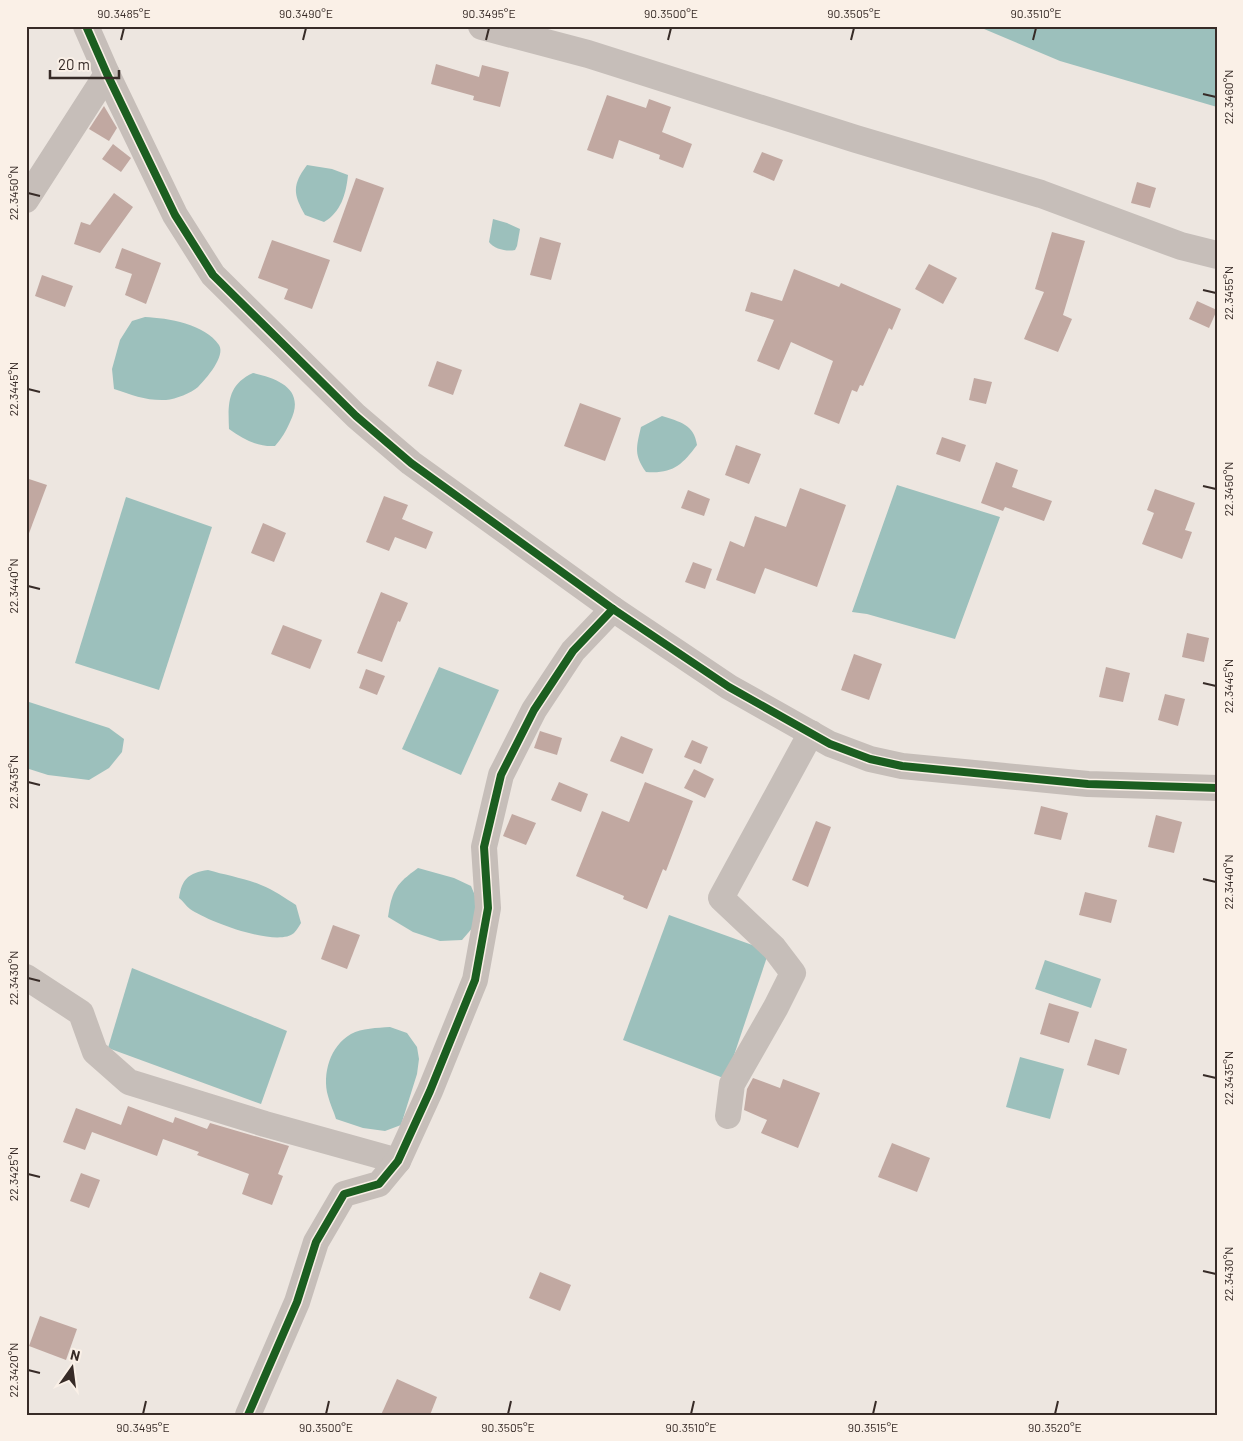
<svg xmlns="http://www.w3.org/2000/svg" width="1243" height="1441" font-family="Barlow,sans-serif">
<rect width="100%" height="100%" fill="#ede6e0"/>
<g fill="#9cc0bc">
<polygon points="977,26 1217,26 1217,107 1060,61"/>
<path d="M307 165 332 169 348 175C346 194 341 212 324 222L305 215C293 194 292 185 307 165Z"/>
<path d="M493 219 507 223 520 229 517 246 515 250C507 252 494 249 489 242Z"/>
<path d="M145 317C168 318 205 324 219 345 226 356 206 379 198 387 191 393 176 399 166 400 147 401 132 395 114 389L112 369 120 340 132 321Z"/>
<path d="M253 373C280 379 306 390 290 422 286 431 282 438 275 446 257 447 243 439 229 429 228 404 227 385 253 373Z"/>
<path d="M662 416C680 422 694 424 697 445 682 465 673 474 646 472 634 455 636 448 641 427Z"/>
<polygon points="897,485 1000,517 955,639 867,614 852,612"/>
<polygon points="126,497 212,527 159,690 75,663"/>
<polygon points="439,667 499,690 461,775 402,749"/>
<polygon points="26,701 109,728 124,739 122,752 109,768 89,780 48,775 26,768"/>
<path d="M418 868 454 878 471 886 476 898 474 926 462 940 440 941 413 932 388 917C392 890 396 884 418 868Z"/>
<path d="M208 870C225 875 244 878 261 885 274 890 285 898 296 905L301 923C299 926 297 930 294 933 277 948 207 921 190 909 186 906 183 901 179 898 182 879 188 873 208 870Z"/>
<polygon points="669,915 769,951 726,1079 623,1040"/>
<polygon points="1045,960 1101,979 1091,1008 1035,989"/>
<polygon points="132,968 287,1031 261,1104 108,1048"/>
<path d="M390 1027 407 1033 417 1047 419 1059 417 1074 401 1125 385 1131 363 1128 336 1119C334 1112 330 1104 328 1096 322 1074 330 1046 351 1034 362 1028 377 1028 390 1027Z"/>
<polygon points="1020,1057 1064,1069 1050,1119 1006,1107"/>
</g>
<g fill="#c1a8a1">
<polygon points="436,64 479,77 482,65 509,72 500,107 473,100 474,96 431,84"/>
<polygon points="607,95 646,108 649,99 671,107 662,132 692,144 683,168 659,159 660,155 619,140 613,159 587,150"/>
<polygon points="104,106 117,128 109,141 89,129"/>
<polygon points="113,144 131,158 121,172 102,159"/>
<polygon points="762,152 783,160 774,181 753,172"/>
<polygon points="356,178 384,188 361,252 333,242"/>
<polygon points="1137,182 1156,188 1150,208 1131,203"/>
<polygon points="114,193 133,207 100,253 74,244 81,222 90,225"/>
<polygon points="1052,232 1085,241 1063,315 1072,319 1058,352 1024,339 1044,292 1035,289"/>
<polygon points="540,237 561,243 551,280 530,275"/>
<polygon points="272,240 330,260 312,309 284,299 288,289 258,278"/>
<polygon points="122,248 161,263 146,304 125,295 132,274 115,268"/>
<polygon points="929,264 957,278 943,304 915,289"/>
<polygon points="794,269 839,287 841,283 901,309 892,330 889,328 863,386 860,385 857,392 852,390 839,424 814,414 833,361 791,342 779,370 757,361 774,320 745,311 751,292 782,301"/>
<polygon points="42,275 73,286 65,307 35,296"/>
<polygon points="1197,301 1217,310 1209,328 1189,319"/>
<polygon points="437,361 462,370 453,395 428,386"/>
<polygon points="974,378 992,382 986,404 969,400"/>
<polygon points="580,403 621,418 605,461 564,446"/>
<polygon points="942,437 966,445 960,462 936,454"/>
<polygon points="736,445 761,454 749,484 725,475"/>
<polygon points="996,462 1018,470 1012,487 1052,501 1044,521 1005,507 1003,511 981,503"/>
<polygon points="26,478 47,485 28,536 26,535"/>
<polygon points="800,488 846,505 817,587 765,568 755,594 716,580 730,541 744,547 755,516 786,527"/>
<polygon points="1155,489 1195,503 1185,530 1192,532 1182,559 1142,544 1154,513 1147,510"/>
<polygon points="688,490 710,499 704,516 681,508"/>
<polygon points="384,496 408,505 402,519 433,532 426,549 395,537 389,551 366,542"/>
<polygon points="263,523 286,533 274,562 251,553"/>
<polygon points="693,562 712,569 705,589 685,582"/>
<polygon points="381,592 408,603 400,622 398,621 382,662 357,653"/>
<polygon points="283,625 322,640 310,669 271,654"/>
<polygon points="1187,633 1209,638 1204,662 1182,657"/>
<polygon points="854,654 882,664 869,700 841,690"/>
<polygon points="1106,667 1130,673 1123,702 1099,697"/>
<polygon points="366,669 385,676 377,695 359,688"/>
<polygon points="1165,694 1185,699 1178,726 1158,720"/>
<polygon points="540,731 562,738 557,755 534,748"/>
<polygon points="621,736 653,749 643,774 610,761"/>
<polygon points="692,740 708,747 701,764 684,757"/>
<polygon points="694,769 714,779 705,798 684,788"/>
<polygon points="559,782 588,794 581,812 551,800"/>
<polygon points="645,782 693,801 666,871 663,869 647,909 623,899 624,896 576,876 602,811 629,822"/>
<polygon points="1041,806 1068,813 1061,840 1034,834"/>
<polygon points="512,814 536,823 526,845 503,836"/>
<polygon points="1156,815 1182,822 1174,853 1148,847"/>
<polygon points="816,821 831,827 808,887 792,880"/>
<polygon points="1085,892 1117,900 1111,923 1079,915"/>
<polygon points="333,925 360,935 347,969 321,959"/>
<polygon points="1049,1003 1079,1012 1069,1043 1040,1034"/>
<polygon points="1095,1039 1127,1049 1119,1075 1087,1065"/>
<polygon points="753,1078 780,1088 783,1079 820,1093 798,1148 761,1133 767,1120 744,1110 747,1089"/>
<polygon points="128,1106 173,1123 175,1117 207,1129 210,1123 289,1146 278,1174 283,1176 272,1205 242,1194 249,1174 197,1155 199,1152 163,1139 157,1156 92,1132 85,1150 63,1142 76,1108 121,1125"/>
<polygon points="892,1143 930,1158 917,1192 878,1177"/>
<polygon points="81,1173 100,1180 89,1208 70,1201"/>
<polygon points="540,1272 571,1285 560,1311 529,1298"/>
<polygon points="40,1316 77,1329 66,1360 29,1346"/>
<polygon points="397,1379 437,1397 430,1415 381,1415"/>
</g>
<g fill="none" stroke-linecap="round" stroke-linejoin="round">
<g stroke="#c6beb9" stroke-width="26">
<polyline points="86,26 107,74 175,215 213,275 356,416 411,463 613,609 729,687 830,744 870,759 902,766 1088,784 1217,788"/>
<polyline points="26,200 107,74"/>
<polyline points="26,977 81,1013 95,1052 129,1082 265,1124 398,1161"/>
<polyline points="728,1116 732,1084 776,1007 793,973 774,948 721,898 811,733"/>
<polyline points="248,1415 297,1302 316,1242 344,1194 379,1184 398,1161 430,1091 475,980 488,908 484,847 501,775 534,710 573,651 613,609"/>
</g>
<polyline stroke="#c6beb9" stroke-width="28" points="482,26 588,54 856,139 1041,194 1181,246 1217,255"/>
<g stroke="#faf0e7" stroke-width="11">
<g id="cycleway">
<polyline points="86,26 107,74 175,215 213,275 356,416 411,463 613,609 729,687 830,744 870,759 902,766 1088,784 1217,788"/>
<polyline points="248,1415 297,1302 316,1242 344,1194 379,1184 398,1161 430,1091 475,980 488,908 484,847 501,775 534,710 573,651 613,609"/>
</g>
</g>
<use href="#cycleway" stroke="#1b5e20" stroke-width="8"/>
</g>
<path fill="none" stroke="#372b27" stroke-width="2" d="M121 40 124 28M303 40 306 28M486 40 489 28M668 40 671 28M851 40 854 28M1033 40 1036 28M1203 94 1216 97M28 193 40 196M1203 290 1216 293M28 389 40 392M1203 486 1216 489M28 586 40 589M1203 683 1216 686M28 782 40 785M1203 879 1216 882M28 978 40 981M1203 1075 1216 1078M28 1174 40 1177M1203 1271 1216 1274M28 1370 40 1373M143 1414 146 1401M326 1414 329 1401M508 1414 511 1401M691 1414 694 1401M873 1414 876 1401M1055 1414 1058 1401"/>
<rect width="1243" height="1441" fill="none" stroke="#faf0e7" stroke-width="55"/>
<g transform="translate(72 1368) rotate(14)" stroke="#faf0e7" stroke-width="4" paint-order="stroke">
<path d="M0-4L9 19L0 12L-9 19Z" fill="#372b27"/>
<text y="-8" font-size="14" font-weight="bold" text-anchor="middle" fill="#372b27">N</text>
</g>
<path d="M50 70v8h69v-8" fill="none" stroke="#372b27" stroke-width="2.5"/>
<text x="58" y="70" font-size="15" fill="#372b27" stroke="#faf0e7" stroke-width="4" paint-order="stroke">20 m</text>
<rect x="28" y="28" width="1188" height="1386" fill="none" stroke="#372b27" stroke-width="2"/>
<g font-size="12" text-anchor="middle" fill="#372b27">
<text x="124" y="18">90.3485°E</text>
<text x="306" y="18">90.3490°E</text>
<text x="489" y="18">90.3495°E</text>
<text x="671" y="18">90.3500°E</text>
<text x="854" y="18">90.3505°E</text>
<text x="1036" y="18">90.3510°E</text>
<text transform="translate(1229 97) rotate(-90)" y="4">22.3460°N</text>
<text transform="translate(14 193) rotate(-90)" y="4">22.3450°N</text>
<text transform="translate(1229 293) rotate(-90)" y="4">22.3455°N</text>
<text transform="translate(14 389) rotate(-90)" y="4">22.3445°N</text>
<text transform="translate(1229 489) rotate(-90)" y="4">22.3450°N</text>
<text transform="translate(14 586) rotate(-90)" y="4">22.3440°N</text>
<text transform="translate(1229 686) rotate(-90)" y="4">22.3445°N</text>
<text transform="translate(14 782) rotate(-90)" y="4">22.3435°N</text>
<text transform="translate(1229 882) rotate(-90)" y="4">22.3440°N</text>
<text transform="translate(14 978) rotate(-90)" y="4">22.3430°N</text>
<text transform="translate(1229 1078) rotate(-90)" y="4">22.3435°N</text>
<text transform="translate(14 1174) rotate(-90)" y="4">22.3425°N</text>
<text transform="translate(1229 1274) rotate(-90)" y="4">22.3430°N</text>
<text transform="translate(14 1370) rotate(-90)" y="4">22.3420°N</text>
<text x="143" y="1432">90.3495°E</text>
<text x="326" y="1432">90.3500°E</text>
<text x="508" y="1432">90.3505°E</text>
<text x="691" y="1432">90.3510°E</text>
<text x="873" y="1432">90.3515°E</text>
<text x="1055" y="1432">90.3520°E</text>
</g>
</svg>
